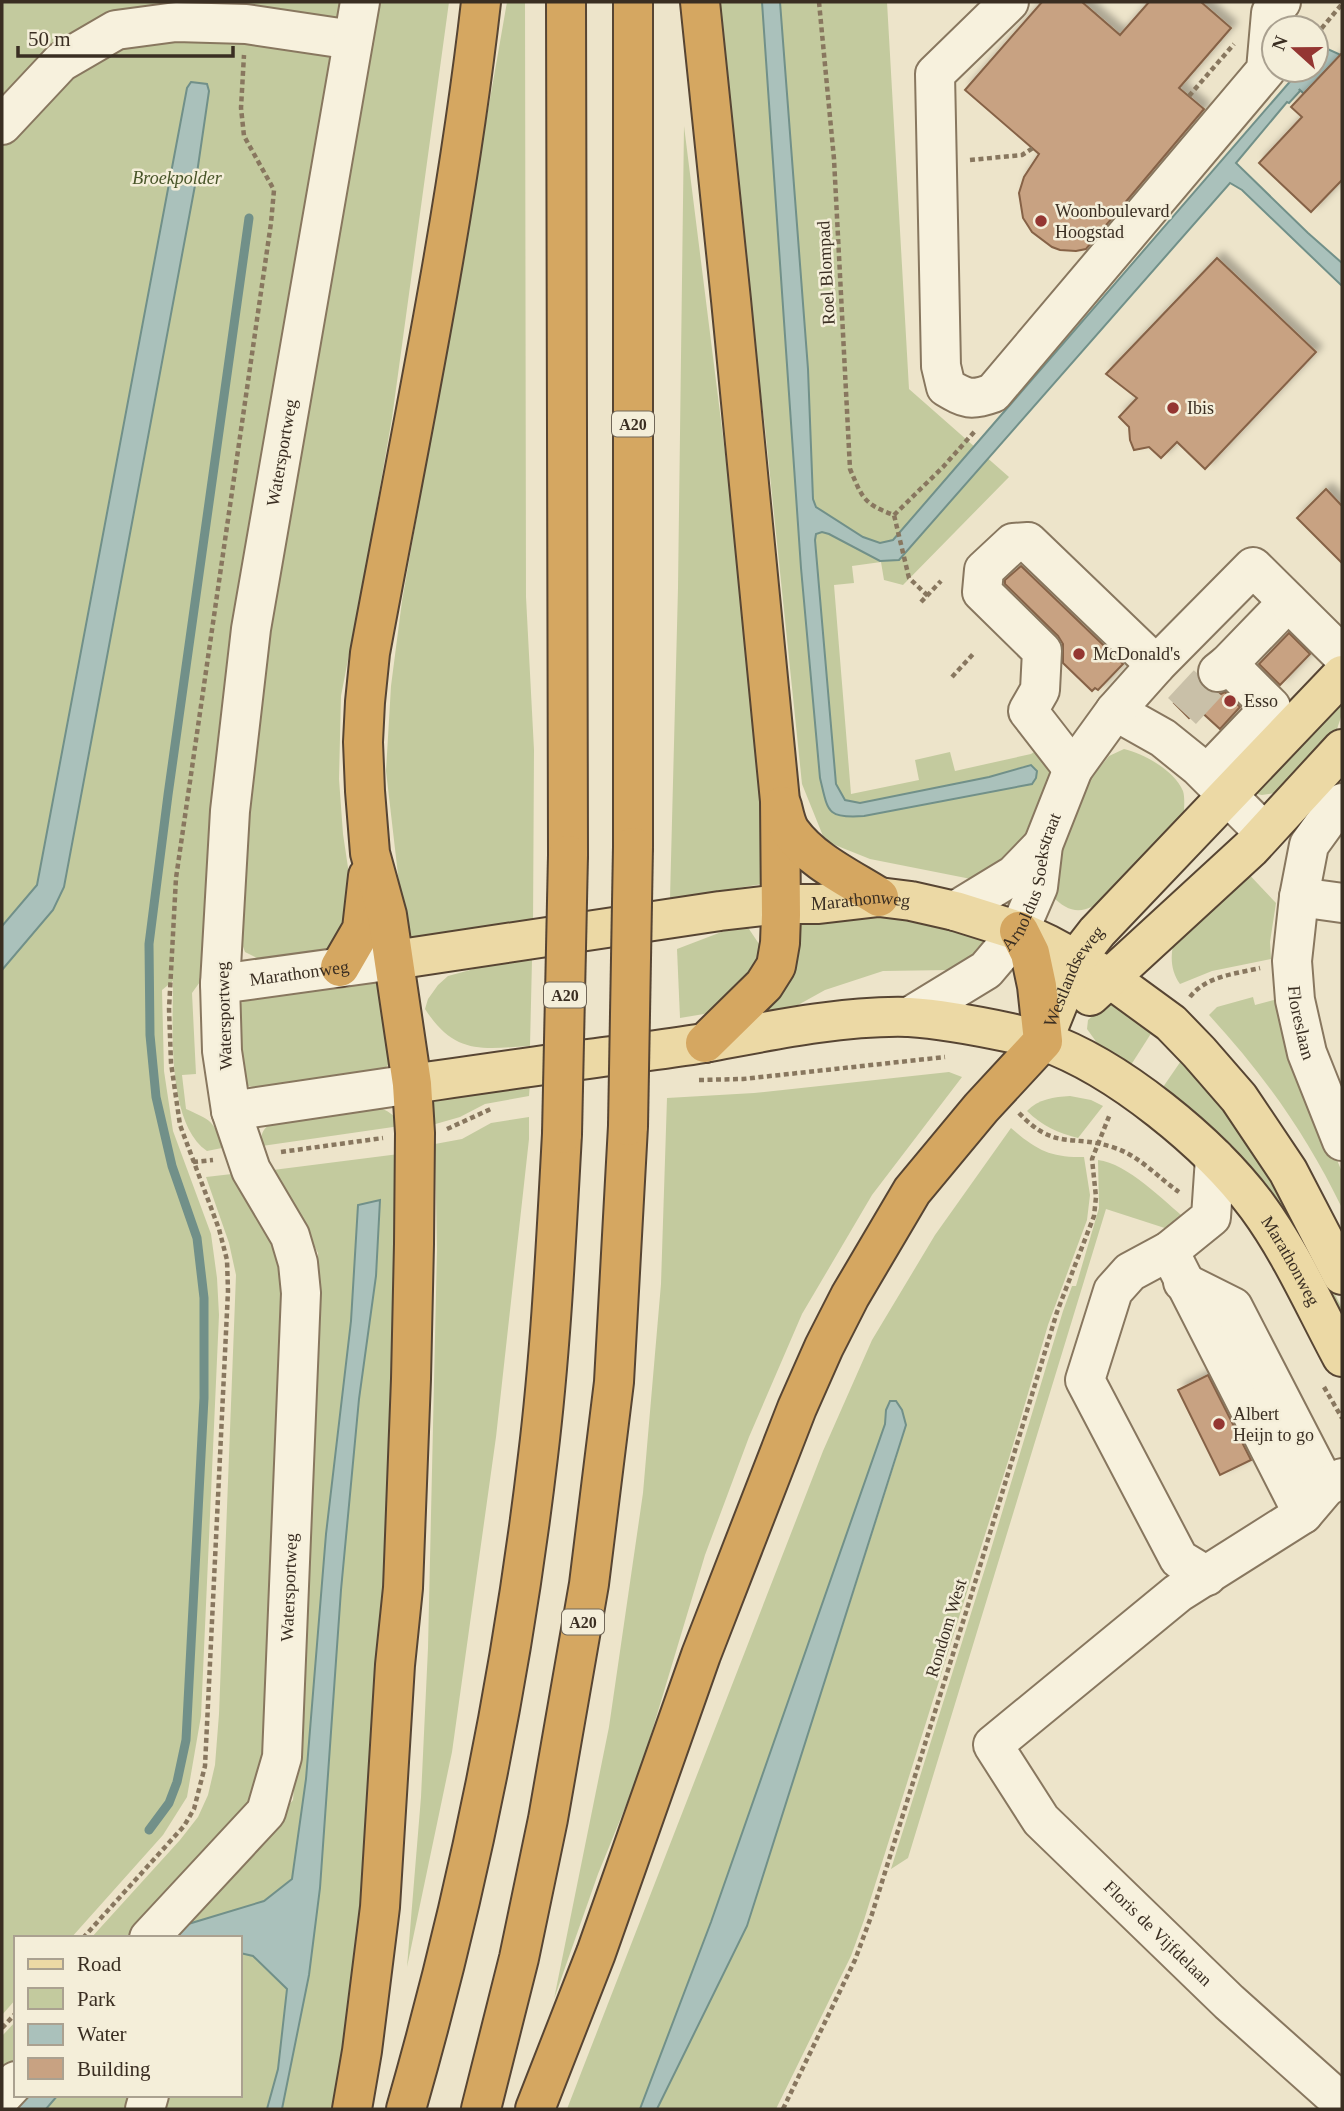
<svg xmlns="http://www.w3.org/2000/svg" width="1344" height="2111" font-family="Georgia,serif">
<defs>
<filter id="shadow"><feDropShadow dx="6" dy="-6" stdDeviation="3.5" flood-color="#0004"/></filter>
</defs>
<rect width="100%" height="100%" fill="#ede4ca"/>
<g fill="#c3ca9e">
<path d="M2 2H449L392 418 368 556 341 696 339 779 343 834 353 901 334 952 273 966 245 952 237 930 192 993 196 1074 182 1075 186 1109C212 1121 214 1120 222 1148L207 1151C166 1123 173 1026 173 981L162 990 164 1071 173 1131 211 1234 217 1278 219 1315 201 1716 187 1797 163 1835 71 1938H16V1999L2 2015Z"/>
<polygon points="507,2 525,2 526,597 534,750 533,927 409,945 400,892 386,771 391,686 402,601"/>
<polygon points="715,2 762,2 801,568 820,778 826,804 831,811 864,816 1032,784 1036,778 1025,766 989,777 860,803 845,800 836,784 815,540 808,369 780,2 887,2 909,389 1009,477 903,585 884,580 881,562 852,566 854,583 834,585 851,794 919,780 915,760 950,752 955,771 1031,754 1037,750 1051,774 1014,859 971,879 870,859 825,841 802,784 765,427 738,219"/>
<polygon points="684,126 746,620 768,883 670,899 678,588"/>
<polygon points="1342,696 1342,714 1335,735 1276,793 1262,795 1251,793"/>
<path d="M1124 749C1143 753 1175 771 1183 791 1185 797 1184 807 1184 813L1109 896C1086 913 1072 917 1051 895V874L1089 781 1109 756Z"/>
<path d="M1242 867 1276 903 1270 942 1271 959 1212 971 1180 984C1170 970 1170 954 1175 938Z"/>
<polygon points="890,914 987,938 992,949 950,970 883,971 825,990 789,1010 760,1017 792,916"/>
<polygon points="745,923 763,950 734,1004 704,1014 680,1018 677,949"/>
<path d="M532 960 530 1046C481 1049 455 1055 425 1009L428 999 438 985 448 976 496 963Z"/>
<polygon points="376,975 391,1062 383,1070 260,1088 247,1086 241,1078 236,1009 250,994"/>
<path d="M1253 997 1255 1005 1281 998 1327 1136 1342 1172V1208C1306 1134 1264 1075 1209 1015L1217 1007Z"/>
<polygon points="1110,1000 1152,1032 1129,1068 1105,1054 1087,1029 1088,1020"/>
<polygon points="1183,1058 1198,1074 1278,1184 1342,1308 1342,1334 1161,1090"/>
<polygon points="949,1072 962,1077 872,1195 802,1314 749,1437 705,1555 640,1771 598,1874 554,1999 609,1727 643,1493 661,1284 667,1098 754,1093"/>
<polygon points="530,1083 529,1096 485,1104 460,1117 432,1125 430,1103 436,1096"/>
<path d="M1070 1096 1091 1100 1103 1106 1078 1138C1058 1133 1042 1126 1027 1111 1038 1099 1054 1097 1070 1096Z"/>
<path d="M376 1106C387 1111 396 1114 400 1126L262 1146C260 1133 263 1128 275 1121Z"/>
<polygon points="529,1117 529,1139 496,1437 452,1752 407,1967 421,1797 428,1648 437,1249 435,1144 462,1139 491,1123"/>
<path d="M1011 1128C1036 1150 1051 1158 1084 1157L1090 1195 1087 1220 1048 1325 1010 1455 864 1920 851 1956 776 2109H657L747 1926 895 1462 906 1425 902 1410H886L885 1424 711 1922 640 2109H567L823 1451 872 1340 935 1235Z"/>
<polygon points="399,1154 380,1665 364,1911 340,2064 331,2109 282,2109 309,1975 320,1888 341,1590 359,1399 376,1276 380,1201 358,1206 351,1321 326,1534 306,1780 292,1879 264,1901 185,1925 293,1800 301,1707 318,1253 273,1170"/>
<path d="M1098 1160C1127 1163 1164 1201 1187 1220L1174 1231 1106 1209 908 1858 891 1869 988 1559 1063 1311 1072 1286H1076L1099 1208Z"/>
<polygon points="232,1174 261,1208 289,1286 269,1732 256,1799 235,1825 129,1938 91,1938 180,1840 198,1817 208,1795 215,1765 219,1714 236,1275 229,1243 206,1177"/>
<polygon points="240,1953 252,1955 287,1989 278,2069 267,2109 46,2109 58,2095 240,2095"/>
<polygon points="16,2021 16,2059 2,2074 2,2036"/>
</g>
<g fill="#aac1bb" stroke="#719089" stroke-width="2">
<path d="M762 2H780L808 369 813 499 816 507 863 537 880 543 893 540 1300 70H1316V52L1321 46 1341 55 1304 94 1299 89 1300 91 1289 103 1287 102 1236 163 1308 233 1342 263V286L1242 190 1230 183 899 560 880 561 829 534 822 532 816 534 815 540 836 784 845 800 860 803 989 777 1031 765 1037 771 1036 778 1032 784 864 816C826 819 828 811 820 778L801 568Z"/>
<polygon points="191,82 207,84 209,91 196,180 64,887 53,910 2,970 2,926 37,885 187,88"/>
<polygon points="380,1200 376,1276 359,1399 341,1590 320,1888 309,1975 282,2109 267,2109 278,2069 287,1989 253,1956 240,1953 240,1938 173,1938 185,1925 264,1901 292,1879 306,1779 326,1534 351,1321 358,1205"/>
<polygon points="890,1401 896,1401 902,1410 906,1425 747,1926 657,2109 640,2109 711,1922 885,1424 886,1410"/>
<polygon points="23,2095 58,2095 46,2109 10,2109"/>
</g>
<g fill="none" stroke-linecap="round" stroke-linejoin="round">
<polyline stroke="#719089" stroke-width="9" points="149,1830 169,1803 177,1782 186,1740 204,1398 204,1298 197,1238 172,1166 156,1097 150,1035 149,944 168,795 249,218"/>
</g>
<g fill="#c8a282" stroke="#866246" stroke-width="2" filter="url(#shadow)">
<polygon points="1042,2 1082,2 1120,35 1149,2 1201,2 1231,28 1179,88 1204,109 1086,249 1076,251 1060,250 1052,247 1032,232 1023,218 1019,193 1024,177 1039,154 965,90"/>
<polygon points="1342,53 1342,180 1311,212 1259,163 1302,117 1291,107"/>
<polygon points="1217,258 1316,352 1205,469 1177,442 1161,458 1149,447 1134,450 1130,440 1129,427 1119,417 1137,398 1106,374"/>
<polygon points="1326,489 1342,506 1342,563 1297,518"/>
<polygon points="1021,566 1123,664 1098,690 1095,688 1092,691 1063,663 1063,644 1058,636 1005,584 1005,580"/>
<polygon points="1289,633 1310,654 1280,685 1259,664"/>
<polygon points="1197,678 1201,686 1209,692 1221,694 1225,692 1240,707 1220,729 1198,709 1189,718 1174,703"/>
<polygon points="1208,1375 1251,1460 1220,1475 1178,1390"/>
</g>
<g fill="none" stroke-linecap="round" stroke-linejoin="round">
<polyline stroke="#c9c0a8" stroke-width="38" stroke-dasharray="38 19" stroke-linecap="butt" points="1182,711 1218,672"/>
<g stroke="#88775f" stroke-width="42">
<g id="minor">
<path d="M1009 2 935 74 941 366 946 387C966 399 971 401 993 393L1266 70 1271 13 1281 2"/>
<polyline points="2,125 61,62 116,30 176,22 246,24 353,40"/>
<polyline points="1218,672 1228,664 1288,602"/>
<polyline points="1115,711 1163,738 1199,767 1264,832"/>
<polyline points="1073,769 1028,711 1040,690 1042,651 982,592 984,570 1013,543 1028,542 1156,665"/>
<polyline points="1207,774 1271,707 1228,664"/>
<path id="s1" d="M1342 803 1330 816 1309 845 1299 897 1292 961 1295 1000 1307 1053 1342 1141"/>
<polyline points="1299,897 1342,903"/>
<polyline points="955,911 1014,875 1043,845"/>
<path id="s2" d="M220 984 394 960"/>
<path id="s3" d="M909 1017 986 970 1019 931 1038 887 1043 845 1073 769 1115 711 1156 665 1253 567 1342 655"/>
<polyline points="231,1111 412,1084"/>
<polyline points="1169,1251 1303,1514"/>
<polyline points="1183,1282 1233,1307 1326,1487"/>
<path id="s4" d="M1342 1478 1326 1487 1303 1514 1178 1593 993 1745 1041 1820 1229 2002 1342 2103"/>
<polyline points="1207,1576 1179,1559 1085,1380 1113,1291 1130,1272 1169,1251 1211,1217 1215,1158"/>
<path id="s5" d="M149 1938 266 1812 282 1757 301 1293 298 1263 290 1236 251 1170 231 1111 222 1051 220 984 230 811 251 629 360 2"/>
<polyline points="2,2096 16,2081"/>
<polyline points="145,2109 149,2095"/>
</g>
</g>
<g stroke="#574533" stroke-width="42">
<g id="major">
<path id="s6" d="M394 960 720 911 780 904H819L879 897 911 901 955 911 1019 931 1047 944 1108 977 1171 1023 1199 1052 1239 1098 1288 1171 1342 1275"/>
<polyline points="1090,996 1251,848 1342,749"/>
<path id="s7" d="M1043 1041 1076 959 1097 932 1342 675"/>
<path id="s8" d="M412 1084C474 1075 535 1066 596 1058 632 1053 668 1049 704 1043 768 1031 844 1015 909 1017 943 1019 978 1026 1011 1033 1022 1036 1033 1037 1043 1041 1117 1067 1210 1143 1257 1206 1291 1252 1315 1307 1342 1357"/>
</g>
</g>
<g stroke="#574533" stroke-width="42">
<g id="highway">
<polyline points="566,2 568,855"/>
<polyline points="633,2 633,847"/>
<polyline points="700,2 731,300 780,801 781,915 780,943 776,966 764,985 705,1043"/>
<path d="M782 806C784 814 786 825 791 832 812 861 849 878 879 897"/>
<polyline points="340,967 362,929 368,876"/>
<path d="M352 2109 362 2051 380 1907 395 1665 403 1588 411 1379 414 1244 415 1133 412 1084 387 915 370 853 365 791 363 742 365 702 370 653C410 437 456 221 481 2"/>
<path d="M406 2109C467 1896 512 1677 538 1456 551 1349 556 1242 562 1134"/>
<polyline points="481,2109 519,1958 548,1819 589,1584 614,1382 628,1126"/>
<polyline points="535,2109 596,1953 701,1655 797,1408 824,1347 850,1296 912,1191 981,1108 1043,1041 1037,986 1030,953 1019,931"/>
</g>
</g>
<g stroke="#88775f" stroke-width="4.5" stroke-dasharray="5 3.5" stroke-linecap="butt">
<path d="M819 2 834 159 850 469C862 497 863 504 894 515L909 578 928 596"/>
<polyline points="1316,35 1342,4"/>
<polyline points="1189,96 1234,44"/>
<polyline points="970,160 1022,155 1033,148"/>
<polyline points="894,515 943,467 975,431"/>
<polyline points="921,602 941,581"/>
<polyline points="952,677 975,652"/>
<path d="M1190 997C1206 976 1235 974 1260 968"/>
<polyline points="699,1080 743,1079 945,1057"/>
<path d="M1019 1113C1056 1152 1072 1133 1115 1148 1138 1155 1159 1178 1179 1192"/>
<polyline points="447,1129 493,1108"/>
<polyline points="281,1152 383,1138"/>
<polyline points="193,1162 213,1160"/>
<polyline points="1324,1387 1342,1418"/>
<polyline points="83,1938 184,1826 194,1809 205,1766 228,1291 227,1260 219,1229 180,1125 171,1063 169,1009 176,878 271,223 274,190 244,136 241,108 244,55"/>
<polyline points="2,2028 16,2013"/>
<polyline points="783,2109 855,1960 872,1914 967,1609 1057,1312 1094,1216 1096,1197 1092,1159 1110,1114"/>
</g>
<use href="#minor" stroke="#f7f1dd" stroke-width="38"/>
<use href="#major" stroke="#ecd9a5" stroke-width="38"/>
<use href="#highway" stroke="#d5a761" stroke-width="38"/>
<g stroke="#574533" stroke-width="42" stroke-linecap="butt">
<g id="highway-bridge">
<polyline points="628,1126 633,847"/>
<polyline points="562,1134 568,855"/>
</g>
</g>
<use href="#highway-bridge" stroke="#d5a761" stroke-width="38"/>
</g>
<g fill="#943632" stroke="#f4eed9" stroke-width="2.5">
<circle cx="1041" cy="221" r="7"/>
<circle cx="1173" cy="408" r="7"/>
<circle cx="1079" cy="654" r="7"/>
<circle cx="1230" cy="701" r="7"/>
<circle cx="1219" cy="1424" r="7"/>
</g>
<g text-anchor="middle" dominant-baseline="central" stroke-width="5" stroke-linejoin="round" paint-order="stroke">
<g fill="#f4eed9" stroke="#726859" stroke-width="2">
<rect x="612" y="411.5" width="42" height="25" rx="5"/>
<rect x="544" y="982.5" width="42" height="25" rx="5"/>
<rect x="562" y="1609.5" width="42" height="25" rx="5"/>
</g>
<g font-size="16" font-weight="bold" fill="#3a2e22">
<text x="633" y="424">A20</text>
<text x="565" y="995">A20</text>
<text x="583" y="1622">A20</text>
</g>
<g font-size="18" font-style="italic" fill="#485529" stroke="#f4eed9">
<text x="177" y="178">Broekpolder</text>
</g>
<g font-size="18" fill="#3a2e22" stroke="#f4eed9" text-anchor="start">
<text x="1055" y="211">Woonboulevard<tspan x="1055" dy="21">Hoogstad</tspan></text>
<text x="1187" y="408">Ibis</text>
<text x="1093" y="654">McDonald's</text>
<text x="1244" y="701">Esso</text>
<text x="1233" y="1414">Albert<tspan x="1233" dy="21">Heijn to go</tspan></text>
</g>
<g font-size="18" fill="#3a2e22" stroke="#f4eed9">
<text transform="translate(826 273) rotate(-93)">Roel Blompad</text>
<text stroke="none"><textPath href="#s5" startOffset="1554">Watersportweg</textPath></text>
<text stroke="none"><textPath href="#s3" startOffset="192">Arnoldus Soekstraat</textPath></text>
<text stroke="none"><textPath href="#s6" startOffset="471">Marathonweg</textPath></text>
<text stroke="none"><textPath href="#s2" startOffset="80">Marathonweg</textPath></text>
<text stroke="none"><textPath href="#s7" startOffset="72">Westlandseweg</textPath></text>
<text transform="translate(224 1016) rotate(-92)">Watersportweg</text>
<text stroke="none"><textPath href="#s1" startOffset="233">Floreslaan</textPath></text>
<text stroke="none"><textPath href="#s8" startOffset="976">Marathonweg</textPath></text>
<text stroke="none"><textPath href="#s5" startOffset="399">Watersportweg</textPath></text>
<text transform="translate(946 1628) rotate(-73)">Rondom West</text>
<text stroke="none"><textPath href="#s4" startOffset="693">Floris de Vijfdelaan</textPath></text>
</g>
</g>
<rect width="1344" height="2111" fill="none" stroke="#3a2e22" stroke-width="7"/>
<rect x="14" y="1936" width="228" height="161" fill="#f4eed9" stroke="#aaa190" stroke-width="2"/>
<rect x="28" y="1959" width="35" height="10" fill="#ecd9a5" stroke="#aaa190" stroke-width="2"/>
<text x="77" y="1971" font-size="21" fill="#3a2e22">Road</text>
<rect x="28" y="1988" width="35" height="21" fill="#c3ca9e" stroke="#aaa190" stroke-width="2"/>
<text x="77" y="2006" font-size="21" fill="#3a2e22">Park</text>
<rect x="28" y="2024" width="35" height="21" fill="#aac1bb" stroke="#aaa190" stroke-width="2"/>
<text x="77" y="2041" font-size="21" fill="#3a2e22">Water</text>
<rect x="28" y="2058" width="35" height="21" fill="#c8a282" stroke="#aaa190" stroke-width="2"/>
<text x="77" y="2076" font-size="21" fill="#3a2e22">Building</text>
<g transform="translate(1295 49) rotate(291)"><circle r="33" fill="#f4eed9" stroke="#aaa190" stroke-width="2"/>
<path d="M0-5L12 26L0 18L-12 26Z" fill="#943632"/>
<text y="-10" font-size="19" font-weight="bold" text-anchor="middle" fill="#3a2e22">N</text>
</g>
<path d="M18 46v10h215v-10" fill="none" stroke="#3a2e22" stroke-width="3.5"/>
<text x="28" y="46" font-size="21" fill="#3a2e22" stroke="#f4eed9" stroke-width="5" paint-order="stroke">50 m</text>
</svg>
